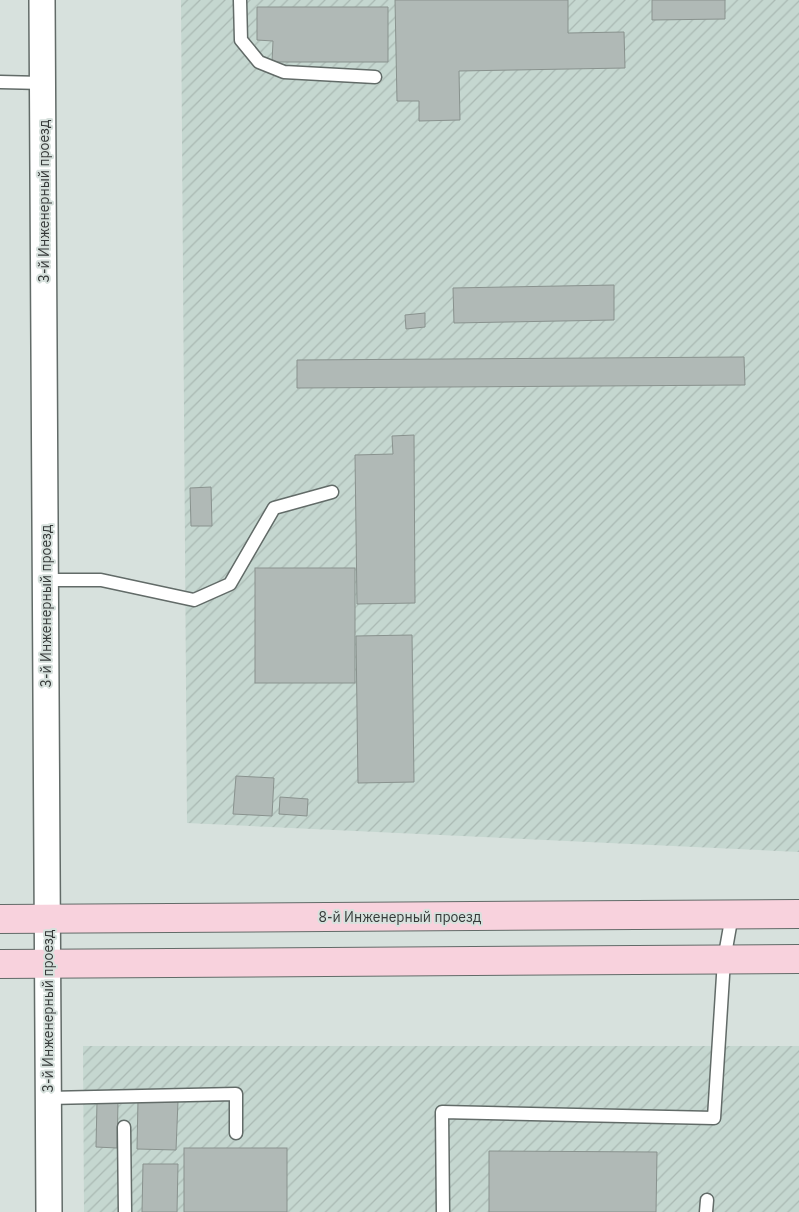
<svg xmlns="http://www.w3.org/2000/svg" width="799" height="1212" font-family="'IBM Plex Sans',sans-serif">
<defs>
<pattern id="industrial-furrows" width="10" height="10" patternUnits="userSpaceOnUse" patternTransform="scale(1.25)"><rect width="10" height="10" fill="#c5d7d0"/><path d="M-1 1l2-2M0 10L10 0M9 11l2-2" fill="none" stroke="#aab9b3"/></pattern>
</defs>
<rect width="100%" height="100%" fill="#d7e1dd"/>
<g fill="url(#industrial-furrows)">
<polygon points="181,0 799,0 799,852 187,823"/>
<polygon points="83,1046 799,1046 799,1212 84,1212"/>
</g>
<g fill="#b0b9b6" stroke="#89928e">
<polygon points="395,0 568,0 568,33 624,32 625,68 459,71 460,120 419,121 419,101 397,101"/>
<polygon points="652,0 725,0 725,19 652,20"/>
<polygon points="257,7 388,7 388,62 272,62 273,41 257,40"/>
<polygon points="614,285 614,320 454,323 453,288"/>
<polygon points="425,313 425,327 406,329 405,315"/>
<polygon points="744,357 745,385 297,388 297,360"/>
<polygon points="414,435 415,603 357,604 355,455 393,454 392,436"/>
<polygon points="211,487 212,526 191,526 190,488"/>
<rect x="255" y="568" width="100" height="115"/>
<polygon points="412,635 414,782 358,783 356,636"/>
<polygon points="236,776 274,778 272,816 233,814"/>
<polygon points="280,797 308,799 307,816 279,814"/>
<polygon points="138,1100 178,1101 176,1150 137,1149"/>
<polygon points="97,1101 118,1102 117,1148 96,1147"/>
<rect x="184" y="1148" width="103" height="64"/>
<polygon points="489,1151 657,1152 656,1212 489,1212"/>
<polygon points="143,1164 178,1164 177,1212 142,1212"/>
</g>
<g fill="none" stroke-linecap="round" stroke-linejoin="round">
<g stroke="#626b68" stroke-width="15">
<g id="lane">
<polyline points="240,0 241,40 259,62 284,72 375,77"/>
<polyline points="0,82 43,83"/>
<polyline points="45,580 101,580 194,600 230,584 274,508 332,492"/>
<polyline points="48,1098 236,1094 236,1133"/>
<polyline points="124,1127 125,1212"/>
<polyline points="443,1212 442,1112 714,1118 724,960 732,915"/>
<polyline points="706,1212 707,1200"/>
</g>
</g>
<g stroke="#626b68" stroke-width="28">
<polyline id="street" points="42,0 49,1212"/>
</g>
<g stroke="#626b68" stroke-width="30">
<g id="secondary">
<polyline points="0,919 799,914"/>
<polyline points="0,964 799,959"/>
</g>
</g>
<use href="#lane" stroke="#fff" stroke-width="12"/>
<use href="#street" stroke="#fff" stroke-width="25"/>
<use href="#secondary" stroke="#f8d2dd" stroke-width="28"/>
</g>
<g text-anchor="middle" dominant-baseline="central" stroke-width="4" stroke-linejoin="round" paint-order="stroke">
<g font-size="14" fill="#353938" stroke="#d7e1dd">
<text transform="translate(44 201) rotate(-90)">3-й Инженерный проезд</text>
<text transform="translate(46 606) rotate(-90)">3-й Инженерный проезд</text>
<text x="400" y="917">8-й Инженерный проезд</text>
<text transform="translate(48 1011) rotate(-90)">3-й Инженерный проезд</text>
</g>
</g>
</svg>
